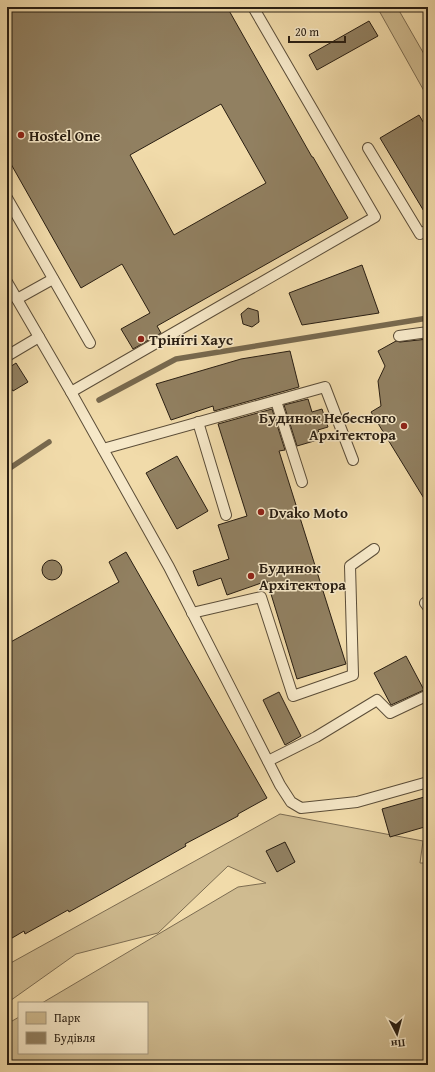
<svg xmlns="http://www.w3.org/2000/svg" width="435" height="1072" font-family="'Gentium Book Plus',serif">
<rect width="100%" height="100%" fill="#f1dbaa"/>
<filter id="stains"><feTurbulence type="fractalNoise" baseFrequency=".005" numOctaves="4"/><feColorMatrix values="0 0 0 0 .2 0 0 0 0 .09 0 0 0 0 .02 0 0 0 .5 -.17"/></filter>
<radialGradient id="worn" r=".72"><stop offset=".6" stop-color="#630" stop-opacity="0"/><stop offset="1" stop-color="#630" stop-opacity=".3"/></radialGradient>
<g fill="#cfbb90" stroke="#7c6c51">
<polygon points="377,7 397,7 428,61 428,98"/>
<polygon points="280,814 423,841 420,863 428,863 428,1065 7,1065 7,1024 19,1017 19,1053 147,1053 147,1003 42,1003 238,887 266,883 228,866 158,933 76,954 7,1003 7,965"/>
</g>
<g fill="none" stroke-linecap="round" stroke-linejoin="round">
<g stroke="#78694e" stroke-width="5.5">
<polyline points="99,400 176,359 428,318"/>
<polyline points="7,470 49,442"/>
</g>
</g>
<g fill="#918061" stroke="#291e12" fill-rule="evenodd">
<path d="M7 7H227L312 157H313L348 218 157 326 161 333 133 349 121 329 150 313 122 264 81 288 7 157ZM221 104 266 183 174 235 130 155Z"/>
<polygon points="369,21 378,36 317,70 309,55"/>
<polygon points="419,115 428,130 428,218 380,138"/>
<polygon points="362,265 379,313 302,325 289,293"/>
<polygon points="248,308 258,311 259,322 252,327 243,324 241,314"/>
<polygon points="428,339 428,505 371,412 381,406 378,381 385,366 378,351 396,341 400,342"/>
<polygon points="290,351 299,387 214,411 213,406 171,420 156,384 241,359"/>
<polygon points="16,363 28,382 13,391 7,382 7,369"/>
<polygon points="308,399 312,412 322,409 328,427 318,430 321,439 297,446 284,405"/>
<polygon points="272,409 285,450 279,451 346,664 297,679 267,581 227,595 221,578 198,586 193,571 229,559 218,525 247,516 218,424"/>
<polygon points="177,456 208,511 177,529 146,473"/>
<polygon points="126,552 267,798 238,814 238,816 185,844 186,846 112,888 69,912 68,910 25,934 24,931 7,941 7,644 119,582 109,562"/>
<circle cx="52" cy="570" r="10"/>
<polygon points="406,656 424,690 391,705 374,673"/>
<polygon points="279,692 301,736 285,745 263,700"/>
<polygon points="428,796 428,826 390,837 382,809"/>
<polygon points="285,842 295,862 277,872 266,851"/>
</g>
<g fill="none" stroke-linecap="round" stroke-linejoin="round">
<g stroke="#5b4d38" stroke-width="12">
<g id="service">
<polyline points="368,148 420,234 428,230"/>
<polyline points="7,198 90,343"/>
<polyline points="7,282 71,392 169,567 280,785 291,802 301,808 357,802 428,782"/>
<polyline points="17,299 53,279"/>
<polyline points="399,336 428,332"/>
<polyline points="7,356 39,337"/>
<polyline points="71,392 375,217 253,7"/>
<polyline points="276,401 302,482"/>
<polyline points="198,422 226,515"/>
<polyline points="103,449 325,387 353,460"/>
<polyline points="428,601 425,603 428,607"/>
<polyline points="192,613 261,597 293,696 353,675 350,566 374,549"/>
<polyline points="268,761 316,737 377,700 390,713 428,695"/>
</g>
</g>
<use href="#service" stroke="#f6e8c8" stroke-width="10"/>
</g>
<g fill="#8f2418" stroke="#f6e8c8" stroke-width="1.5">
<circle cx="21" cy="135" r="4"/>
<circle cx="141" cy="339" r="4"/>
<circle cx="404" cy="426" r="4"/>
<circle cx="261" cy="512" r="4"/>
<circle cx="251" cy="576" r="4"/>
</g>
<g text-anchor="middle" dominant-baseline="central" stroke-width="3" stroke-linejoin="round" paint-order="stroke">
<g font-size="15" font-weight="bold" fill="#291e12" stroke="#f6e8c8" text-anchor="start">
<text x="29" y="135">Hostel One</text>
<text x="149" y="339">Трініті Хаус</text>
<text x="396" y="417" text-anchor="end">Будинок Небесного<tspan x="396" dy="17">Архітектора</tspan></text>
<text x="269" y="512">Dvako Moto</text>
<text x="259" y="567">Будинок<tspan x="259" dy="17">Архітектора</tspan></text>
</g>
</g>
<rect width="435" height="1072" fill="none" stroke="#f1dbaa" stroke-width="24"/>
<rect x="8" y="8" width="419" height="1056" fill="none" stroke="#291e12" stroke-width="2"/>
<rect x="12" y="12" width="411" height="1048" fill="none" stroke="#291e12"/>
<rect x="18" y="1002" width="130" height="52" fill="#f6e8c8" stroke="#a4977f"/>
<rect x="26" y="1012" width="20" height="12" fill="#cfbb90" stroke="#a4977f"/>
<text x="54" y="1022" font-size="12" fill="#291e12">Парк</text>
<rect x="26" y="1032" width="20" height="12" fill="#918061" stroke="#a4977f"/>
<text x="54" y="1042" font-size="12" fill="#291e12">Будівля</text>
<g transform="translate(397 1034) rotate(174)" stroke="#f6e8c8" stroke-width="3" paint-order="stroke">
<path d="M0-3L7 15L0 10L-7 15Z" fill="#291e12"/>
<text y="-6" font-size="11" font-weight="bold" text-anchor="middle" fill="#291e12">Пн</text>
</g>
<path d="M289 36v6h56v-6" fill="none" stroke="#291e12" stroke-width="2"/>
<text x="295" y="36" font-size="12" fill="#291e12" stroke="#f6e8c8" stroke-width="3" paint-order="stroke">20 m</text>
<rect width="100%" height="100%" filter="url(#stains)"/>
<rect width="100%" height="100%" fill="url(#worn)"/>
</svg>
